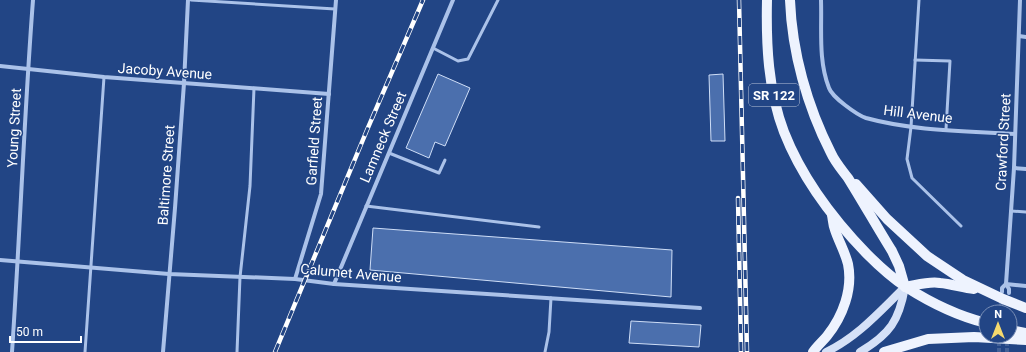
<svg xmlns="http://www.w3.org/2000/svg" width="1026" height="352" font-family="Roboto,sans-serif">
<rect width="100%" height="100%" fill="#224585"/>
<g fill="#4b6fad" stroke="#cfdef7">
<polygon points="438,74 470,88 445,146 435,142 429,158 406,148"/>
<polygon points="723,74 725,141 711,141 709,75"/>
<polygon points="373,228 672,250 671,297 370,270"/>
<polygon points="631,321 701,325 699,347 629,343"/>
</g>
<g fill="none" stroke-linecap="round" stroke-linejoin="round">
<g stroke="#436197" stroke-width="4" stroke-dasharray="4 2" stroke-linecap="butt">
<polyline points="1001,312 1001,300"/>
<polyline points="1008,312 1009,302"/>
<polyline points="999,352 999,338"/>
<polyline points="1007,352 1007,338"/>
</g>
<g stroke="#abc2e9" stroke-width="3">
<polyline points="191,0 335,9"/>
<polyline points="919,0 911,127 907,159 912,178 961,226"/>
<polyline points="433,48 458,61 468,59 498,0"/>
<polyline points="915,60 950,61 946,129"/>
<polyline points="389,153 439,173 445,160"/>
<polyline points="366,206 539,227"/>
<polyline points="1011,211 1026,212"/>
<polyline points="85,352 104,77"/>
<polyline points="237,352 240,277 250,186 254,88"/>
<polyline points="545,352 549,332 551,298"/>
</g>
<g stroke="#abc2e9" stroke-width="4">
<path d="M821 0C822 29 818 60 829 88 832 97 857 115 866 118 913 131 967 131 1015 134"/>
<polyline points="1019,36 1026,37"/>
<polyline points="0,66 104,77 329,94"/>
<polyline points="1014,168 1026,169"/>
<polyline points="0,260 169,274 295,279 334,284 700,308"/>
<polyline points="295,279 321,194 336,0"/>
<polyline points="334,284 453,0"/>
<polyline points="1006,284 1026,286"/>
<polyline points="1002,292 1002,288 1006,284"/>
<polyline points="1009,293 1009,289 1006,284 1014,168 1020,0"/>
<path d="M12 352C20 235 24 117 33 0"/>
<polyline points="163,352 175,208 184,83 188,0"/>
</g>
<g stroke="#d5e1f7" stroke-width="8">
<path d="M826 352C858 337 881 310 905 287"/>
<path d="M860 352C890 334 899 321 905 287"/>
</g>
<g stroke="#eef3fe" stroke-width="10">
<path d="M767 0C766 44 768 90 784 132 802 178 833 219 867 254 879 266 892 278 906 287 931 303 958 316 986 323"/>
<path d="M790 0C792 52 807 106 831 153 835 162 842 170 848 178 863 202 877 227 892 251L899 266 905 287"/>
<polyline points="856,184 887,219 927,256 963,280 1003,299 1026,308"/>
<path d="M905 287C917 285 929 281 940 283 952 284 963 288 974 289"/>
<polyline points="1010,330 1026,333"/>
<path d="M813 352C817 346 823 341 827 336 843 316 853 289 848 264 845 252 839 242 835 230 833 225 833 220 832 215"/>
<polyline points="884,352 928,339 974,337 1026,340"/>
</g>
<g stroke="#fff" stroke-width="4.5">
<g id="rail">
<polyline points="739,0 747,352"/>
<polyline points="738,198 741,352"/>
<polyline points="275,352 367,130 423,0"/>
</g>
</g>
<use href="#rail" stroke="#224585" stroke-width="3" stroke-dasharray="9" stroke-linecap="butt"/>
</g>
<g text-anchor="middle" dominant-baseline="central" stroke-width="3" stroke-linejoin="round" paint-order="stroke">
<rect fill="#224585" stroke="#bdc7da" stroke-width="1" x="749" y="84" width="50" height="22" rx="3"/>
<g font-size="13" font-weight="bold" fill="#fff">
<text x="774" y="95">SR 122</text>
</g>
<g font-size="14" fill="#fff" stroke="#224585">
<text transform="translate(165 71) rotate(4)">Jacoby Avenue</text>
<text transform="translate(918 114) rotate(7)">Hill Avenue</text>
<text transform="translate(14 128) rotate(-87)">Young Street</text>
<text transform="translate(383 137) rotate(-67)">Lamneck Street</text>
<text transform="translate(314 141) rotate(-86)">Garfield Street</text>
<text transform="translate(1003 142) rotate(-87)">Crawford Street</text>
<text transform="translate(166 175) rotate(-86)">Baltimore Street</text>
<text transform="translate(351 273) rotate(5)">Calumet Avenue</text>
</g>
</g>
<g transform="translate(998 324)"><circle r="19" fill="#224585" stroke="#7a8fb6"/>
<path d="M0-3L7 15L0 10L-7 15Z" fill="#f5d96d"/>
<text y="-6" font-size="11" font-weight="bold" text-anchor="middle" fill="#ffffff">N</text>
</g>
<path d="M10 336v6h71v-6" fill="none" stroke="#ffffff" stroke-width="2"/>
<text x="16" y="336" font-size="12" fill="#ffffff" stroke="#224585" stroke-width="3" paint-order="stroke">50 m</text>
</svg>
